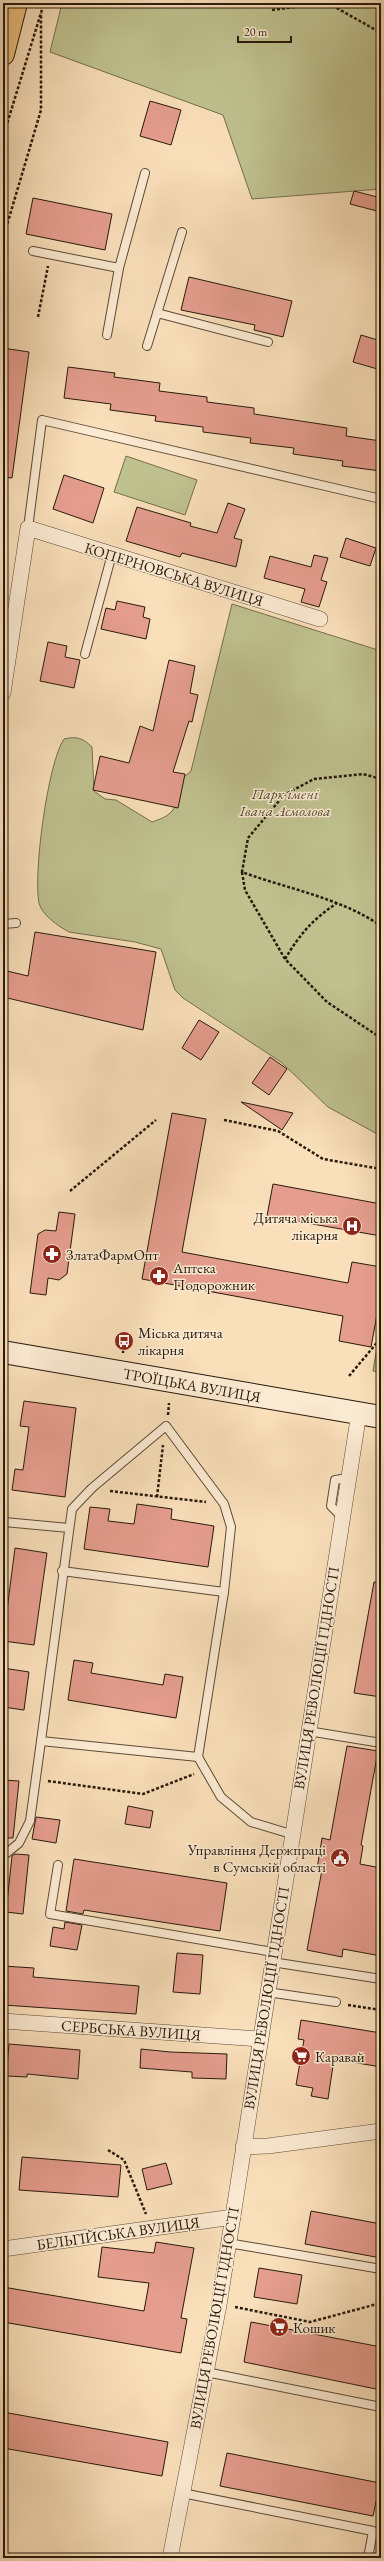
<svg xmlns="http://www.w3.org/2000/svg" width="384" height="2561" font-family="'EB Garamond',serif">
<rect width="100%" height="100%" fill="#f9dfba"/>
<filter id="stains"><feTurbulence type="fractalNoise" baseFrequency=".005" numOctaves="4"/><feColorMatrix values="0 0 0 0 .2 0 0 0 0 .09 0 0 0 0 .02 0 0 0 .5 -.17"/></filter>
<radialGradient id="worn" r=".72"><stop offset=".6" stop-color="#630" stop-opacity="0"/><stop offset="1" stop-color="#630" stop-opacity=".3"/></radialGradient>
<g fill="#bfc18f" stroke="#746e4d">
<polygon points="62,3 381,3 381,189 252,199 223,115 50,52"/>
<polygon points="126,456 197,480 185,515 114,492"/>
<path d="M232 604 381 651V1136L328 1107 281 1062 183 998 175 990 161 949 135 942 69 932C58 926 42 915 39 903 33 873 48 762 64 739 77 736 83 738 92 747L94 791 105 799 116 800 152 822C177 814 177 806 179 781L191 771Z"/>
<polygon points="381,1322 381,1372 373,1371"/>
</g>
<g fill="#e59d8e" stroke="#281a0b">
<polygon points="150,101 181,110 171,145 140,136"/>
<polygon points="354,191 381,198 381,212 350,204"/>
<polygon points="33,198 112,214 105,250 26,234"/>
<polygon points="189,277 292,301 283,337 254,330 255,325 181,310"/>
<polygon points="361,335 381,341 381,370 353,362"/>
<polygon points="3,348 29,352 12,478 3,477"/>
<polygon points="68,367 115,373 114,377 160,383 159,391 207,397 207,402 254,408 254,414 347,428 346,436 381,441 381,471 342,466 343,461 293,454 294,448 250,443 251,438 203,432 203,427 155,421 156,416 110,410 111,404 64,398"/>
<polygon points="64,475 104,488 93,523 53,509"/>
<polygon points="228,503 245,509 234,538 242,540 236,567 182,553 180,557 126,541 137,507 191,523 190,526 217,533"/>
<polygon points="346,538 376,548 370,566 340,557"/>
<polygon points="314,555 328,558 321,580 327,582 319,607 301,602 305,589 264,578 270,556 311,567"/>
<polygon points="117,601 145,607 143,617 150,619 146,639 101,629 106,608 115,610"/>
<polygon points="48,642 67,646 65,657 80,660 74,688 40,681"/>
<polygon points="169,660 195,666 190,693 198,695 192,722 189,721 173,772 185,774 178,808 93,790 100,756 129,763 140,726 153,731"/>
<polygon points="35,932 156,952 143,1030 3,997 3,970 28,976"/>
<polygon points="199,1020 219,1032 201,1060 182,1048"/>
<polygon points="270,1057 287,1069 269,1095 252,1083"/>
<polygon points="241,1102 293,1113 282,1130"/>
<polygon points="172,1113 206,1119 182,1252 348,1283 352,1262 381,1267 381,1293 371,1347 339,1341 343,1316 142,1279"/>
<polygon points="273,1184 381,1204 381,1236 267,1216"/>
<polygon points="59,1212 75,1214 67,1274 59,1280 48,1278 46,1295 30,1293 38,1234 45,1230 56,1231"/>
<polygon points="24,1401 76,1408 65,1497 12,1490 15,1469 23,1470 29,1427 20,1426"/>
<polygon points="137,1504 172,1509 171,1519 214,1526 208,1567 84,1549 90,1507 110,1509 108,1521 134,1524"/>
<polygon points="15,1548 47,1553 34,1645 3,1641"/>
<polygon points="374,1582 381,1583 381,1697 354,1693"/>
<polygon points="74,1660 93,1663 91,1673 163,1685 165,1674 183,1677 176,1718 68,1700"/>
<polygon points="3,1668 29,1672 24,1710 3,1707"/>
<polygon points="347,1746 378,1751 361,1845 363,1846 360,1864 381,1868 381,1956 343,1949 342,1957 307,1950 322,1870 317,1869 322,1838 330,1840"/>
<polygon points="3,1780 19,1781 13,1838 3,1838"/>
<polygon points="128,1806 153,1811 150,1828 125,1824"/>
<polygon points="36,1817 60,1820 56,1843 32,1839"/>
<polygon points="15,1854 29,1855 23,1914 6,1912 12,1856"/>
<polygon points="74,1859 227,1883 220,1931 84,1910 83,1914 66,1911"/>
<polygon points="65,1922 82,1925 77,1950 50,1946 53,1927 64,1929"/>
<polygon points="177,1953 203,1955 200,1994 173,1992"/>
<polygon points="3,1966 34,1968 33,1977 139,1986 136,2014 3,2005"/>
<polygon points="301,2020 381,2033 381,2067 334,2059 328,2099 311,2096 313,2088 296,2085 304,2040 298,2039"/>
<polygon points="9,2044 80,2050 78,2079 27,2074 27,2077 6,2076"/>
<polygon points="141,2049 170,2052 227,2054 226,2079 192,2078 192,2072 140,2068"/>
<polygon points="22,2157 121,2165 118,2197 19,2190"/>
<polygon points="166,2163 172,2184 147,2190 142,2169"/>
<polygon points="311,2211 381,2224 381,2258 305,2244"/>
<polygon points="156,2242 194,2248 181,2318 187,2319 181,2353 3,2322 3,2287 144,2311 149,2283 98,2277 102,2247 154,2253"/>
<polygon points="259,2268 302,2275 297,2304 254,2297"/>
<polygon points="251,2322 381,2347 381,2390 244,2362"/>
<polygon points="3,2412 168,2442 162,2476 3,2448"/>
<polygon points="227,2453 380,2483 373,2516 220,2486"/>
</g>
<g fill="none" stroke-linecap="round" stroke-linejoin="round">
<g stroke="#5c4b37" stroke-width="10">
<g id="service">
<polyline points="33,251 119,268"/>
<polyline points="157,313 268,342"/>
<polyline points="107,335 119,268 145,173"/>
<polyline points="147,346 182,232"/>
<polyline points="28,528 42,420 381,499"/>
<polyline points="85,654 112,554"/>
<polyline points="3,924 16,923"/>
<polyline points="342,1517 331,1506 335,1480 348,1478"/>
<polyline points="4,1522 69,1528"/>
<polyline points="62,1571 224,1592"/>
<polyline points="308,1731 381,1743"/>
<polyline points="41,1741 72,1509 92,1488 166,1426 224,1504 231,1527 224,1592 198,1757"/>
<polyline points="3,1856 19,1843 30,1821 41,1741 198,1757 221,1797 251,1822 291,1834"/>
<polyline points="58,1865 50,1914 273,1952"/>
<polyline points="272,1962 381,1979"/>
<polyline points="267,1992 336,2002"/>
<polyline points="228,2243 381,2269"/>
<polyline points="206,2372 381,2407"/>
<polyline points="182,2493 373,2531 368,2558"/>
</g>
</g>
<g stroke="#5c4b37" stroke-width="16">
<g id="minor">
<polyline points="3,693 28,528 320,619"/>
<polyline points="3,2021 260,2039"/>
<polyline points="243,2147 268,2146 381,2131"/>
<polyline points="3,2249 233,2217"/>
<polyline points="170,2558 219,2305 359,1413"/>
</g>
</g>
<g stroke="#281a0b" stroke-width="24">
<polyline id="secondary" points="3,1352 381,1417"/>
</g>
<g stroke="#281a0b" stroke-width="24">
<polyline id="primary" points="3,54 16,3"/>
</g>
<g stroke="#281a0b" stroke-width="2.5" stroke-dasharray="3 2" stroke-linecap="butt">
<polyline points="328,3 381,33"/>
<polyline points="272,10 302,6 309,3"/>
<polyline points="3,137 44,3"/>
<polyline points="3,248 4,235 41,110 41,13"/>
<polyline points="3,311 6,308"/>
<polyline points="38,317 48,266"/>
<path d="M381 779 363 774 314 779 284 795 248 838 242 872C288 889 341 898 381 926"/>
<polyline points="242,872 245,890 285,959 327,1002 381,1038"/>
<path d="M285 959C300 934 312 920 337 903"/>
<polyline points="224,1120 278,1131 323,1159 381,1169"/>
<polyline points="70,1191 156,1120"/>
<polyline points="123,1353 124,1341"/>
<polyline points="349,1376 381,1338"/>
<polyline points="168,1415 169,1403"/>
<polyline points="110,1491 206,1502"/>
<polyline points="157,1497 163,1445"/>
<polyline points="48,1781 143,1794 194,1774"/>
<polyline points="348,2005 381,2010"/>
<polyline points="108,2150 124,2160 146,2214"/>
<polyline points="235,2307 310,2322 381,2303"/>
</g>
<use href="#service" stroke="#fbead2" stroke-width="8"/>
<use href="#minor" stroke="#fbead2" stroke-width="15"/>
<use href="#secondary" stroke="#fbead2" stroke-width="22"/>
<use href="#primary" stroke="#ecc07d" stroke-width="22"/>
</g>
<defs>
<g id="hospital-disc" transform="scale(1)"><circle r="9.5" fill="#8f2418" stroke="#fbead2"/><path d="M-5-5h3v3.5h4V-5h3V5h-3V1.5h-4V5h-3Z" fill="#fff"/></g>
<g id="pharmacy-disc" transform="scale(1)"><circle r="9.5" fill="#8f2418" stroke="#fbead2"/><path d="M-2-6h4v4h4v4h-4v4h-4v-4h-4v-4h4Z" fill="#fff"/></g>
<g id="bus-disc" transform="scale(1)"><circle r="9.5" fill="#8f2418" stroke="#fbead2"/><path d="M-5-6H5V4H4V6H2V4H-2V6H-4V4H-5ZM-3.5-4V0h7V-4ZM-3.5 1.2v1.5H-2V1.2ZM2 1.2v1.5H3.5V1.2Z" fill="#fff"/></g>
<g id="civic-disc" transform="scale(1)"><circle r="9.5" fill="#8f2418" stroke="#fbead2"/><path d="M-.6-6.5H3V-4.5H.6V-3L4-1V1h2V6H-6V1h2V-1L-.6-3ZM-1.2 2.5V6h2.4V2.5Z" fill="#fff"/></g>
<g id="supermarket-disc" transform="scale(1)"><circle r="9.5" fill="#8f2418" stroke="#fbead2"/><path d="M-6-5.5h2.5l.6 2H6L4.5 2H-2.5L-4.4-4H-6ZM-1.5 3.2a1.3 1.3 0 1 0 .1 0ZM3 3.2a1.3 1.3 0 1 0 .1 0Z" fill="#fff"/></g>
</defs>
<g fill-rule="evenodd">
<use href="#hospital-disc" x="352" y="1226"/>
<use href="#pharmacy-disc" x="52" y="1254"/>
<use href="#pharmacy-disc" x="159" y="1276"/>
<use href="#bus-disc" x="124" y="1341"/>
<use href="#civic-disc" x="340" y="1858"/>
<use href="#supermarket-disc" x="301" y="2056"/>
<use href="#supermarket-disc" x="279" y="2327"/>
</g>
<g text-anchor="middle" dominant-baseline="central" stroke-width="3" stroke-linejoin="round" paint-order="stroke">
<g font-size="15" fill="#281a0b" stroke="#fbead2">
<text transform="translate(174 574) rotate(17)">КОПЕРНОВСЬКА ВУЛИЦЯ</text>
<text transform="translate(192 1385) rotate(10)">ТРОЇЦЬКА ВУЛИЦЯ</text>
<text transform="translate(316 1678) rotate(-81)">ВУЛИЦЯ РЕВОЛЮЦІЇ ГІДНОСТІ</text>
<text transform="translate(266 1998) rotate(-81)">ВУЛИЦЯ РЕВОЛЮЦІЇ ГІДНОСТІ</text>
<text transform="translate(131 2030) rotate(4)">СЕРБСЬКА ВУЛИЦЯ</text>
<text transform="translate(118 2233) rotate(-8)">БЕЛЬГІЙСЬКА ВУЛИЦЯ</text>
<text transform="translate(214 2318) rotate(-80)">ВУЛИЦЯ РЕВОЛЮЦІЇ ГІДНОСТІ</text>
</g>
<g font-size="15" font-style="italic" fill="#554c33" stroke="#fbead2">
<text x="285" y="793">Парк імені<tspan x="285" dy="17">Івана Асмолова</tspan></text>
</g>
<g font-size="15" fill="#281a0b" stroke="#fbead2" text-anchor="start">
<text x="338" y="1217" text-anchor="end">Дитяча міська<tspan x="338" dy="17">лікарня</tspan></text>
<text x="66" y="1254">ЗлатаФармОпт</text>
<text x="173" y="1267">Аптека<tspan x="173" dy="17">Подорожник</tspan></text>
<text x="138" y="1332">Міська дитяча<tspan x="138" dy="17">лікарня</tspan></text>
<text x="326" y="1849" text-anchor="end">Управління Держпраці<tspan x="326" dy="17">в Сумській області</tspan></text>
<text x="315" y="2056">Каравай</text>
<text x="293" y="2327">Кошик</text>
</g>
</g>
<rect width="384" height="2561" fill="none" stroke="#f9dfba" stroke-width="16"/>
<rect x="4" y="4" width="376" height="2553" fill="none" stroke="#281a0b" stroke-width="2"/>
<rect x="8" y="8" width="368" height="2545" fill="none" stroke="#281a0b"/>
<path d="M238 36v6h53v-6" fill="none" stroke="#281a0b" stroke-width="2"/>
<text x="244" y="36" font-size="12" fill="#281a0b" stroke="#fbead2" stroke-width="3" paint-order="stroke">20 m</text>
<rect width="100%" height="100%" filter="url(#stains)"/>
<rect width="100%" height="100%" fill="url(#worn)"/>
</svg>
